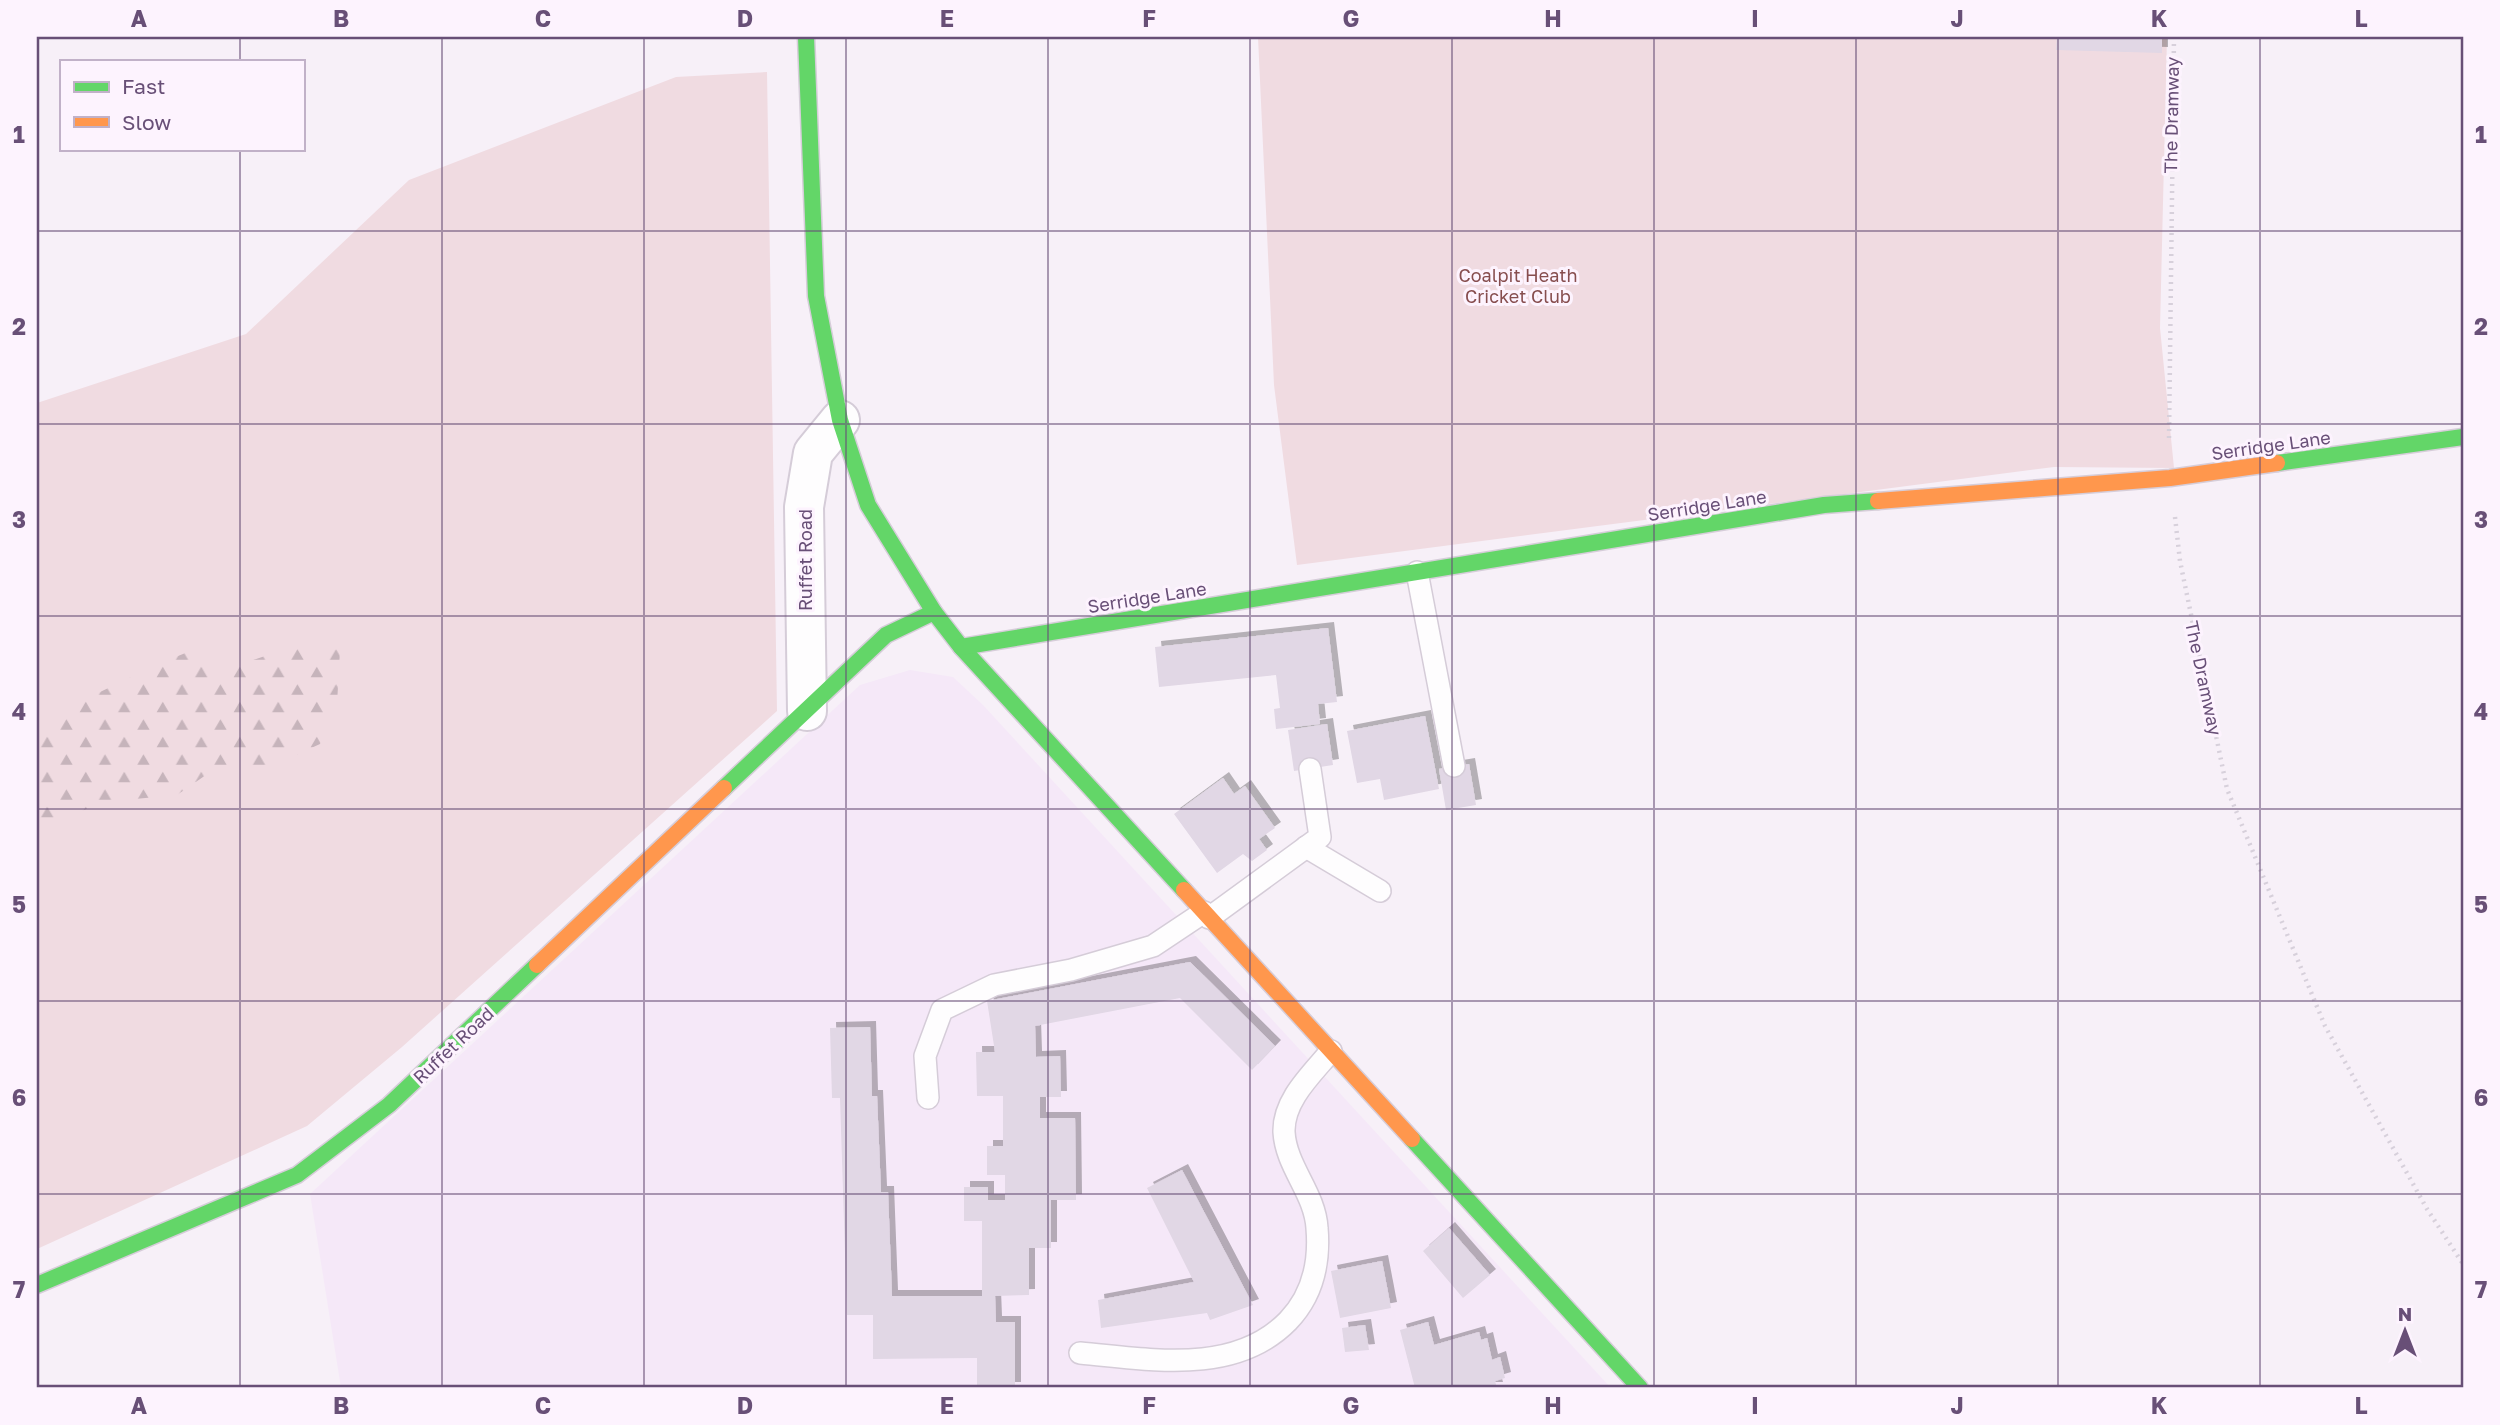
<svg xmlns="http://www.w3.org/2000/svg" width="2500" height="1425" font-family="'Golos Text',sans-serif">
<defs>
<pattern id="forest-firs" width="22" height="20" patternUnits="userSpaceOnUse" patternTransform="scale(1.75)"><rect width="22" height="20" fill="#f0dbe1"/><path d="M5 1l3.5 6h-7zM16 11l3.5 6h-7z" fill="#c6b4bb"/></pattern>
<filter id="shadow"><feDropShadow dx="6" dy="-6" stdDeviation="0" flood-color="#0004"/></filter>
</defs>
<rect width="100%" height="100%" fill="#f7f0f8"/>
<polygon fill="#f5e8f8" points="910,670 953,677 983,705 1611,1388 341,1388 310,1194 860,685"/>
<g fill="#f0dbe1">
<polygon points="1258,37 2167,37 2160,328 2174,468 2054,467 1297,565 1274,385"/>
<polygon points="767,72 777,711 402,1047 307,1126 37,1249 37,403 246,334 409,180 676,77"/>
</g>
<path fill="url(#forest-firs)" d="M303 643 340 650 337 704 320 744 265 769 216 768 177 795 103 802 67 817 37 819V720C90 700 139 670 193 650L227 669Z"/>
<g fill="#e1d7e5" filter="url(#shadow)">
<polygon points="2057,37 2162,37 2162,53 2056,50"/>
<polygon points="1328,628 1337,702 1318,704 1320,724 1276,729 1274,709 1280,708 1276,675 1159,687 1155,647"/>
<polygon points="1425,716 1439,789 1384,800 1380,779 1357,783 1347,731"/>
<polygon points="1327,724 1333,765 1294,771 1288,730"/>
<polygon points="1469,764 1476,805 1446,810 1439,769"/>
<polygon points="1223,778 1234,794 1245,786 1275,828 1259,839 1267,850 1252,861 1243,854 1217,873 1174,814"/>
<polygon points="1190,962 1275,1046 1252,1070 1180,998 1035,1026 1036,1057 1060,1056 1061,1097 1040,1097 1040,1118 1075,1118 1076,1200 1051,1200 1051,1248 1029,1248 1029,1295 995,1296 996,1322 1015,1322 1015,1388 977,1388 977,1358 873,1359 873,1315 847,1315 840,1098 832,1098 830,1028 870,1027 872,1096 877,1096 881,1192 888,1192 892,1296 982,1296 982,1221 964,1221 964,1187 988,1187 988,1200 1005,1200 1005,1175 987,1175 987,1146 1003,1146 1003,1096 977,1096 976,1052 995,1052 987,1001"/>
<polygon points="1182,1170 1253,1305 1210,1320 1207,1313 1101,1328 1098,1300 1194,1282 1147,1188"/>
<polygon points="1449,1228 1490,1275 1463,1298 1423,1251"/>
<polygon points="1382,1261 1391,1308 1340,1318 1331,1271"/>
<polygon points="1428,1322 1434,1345 1479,1332 1481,1340 1487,1338 1492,1360 1500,1357 1505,1378 1495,1381 1497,1388 1437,1388 1436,1385 1415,1388 1400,1330"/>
<polygon points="1365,1325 1369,1350 1345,1352 1342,1328"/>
</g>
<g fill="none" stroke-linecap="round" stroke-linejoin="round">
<g stroke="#d5ccd8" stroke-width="24">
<g id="lane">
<polyline points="1417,572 1454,766"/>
<polyline points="1306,847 1380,891"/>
<polyline points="1209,918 1320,837 1310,769"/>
<polyline points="928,1098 925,1056 942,1010 994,985 1071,970 1153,946 1204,912"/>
<path d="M1080 1353C1149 1359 1234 1376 1288 1321 1312 1296 1320 1263 1317 1228 1315 1193 1286 1167 1284 1132 1283 1100 1312 1074 1331 1051"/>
</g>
</g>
<g stroke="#d5ccd8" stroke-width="42">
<polyline id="street" points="807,711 804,507 813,453 840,420"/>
</g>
<g stroke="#d6cdd9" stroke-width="19">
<g id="fast">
<polyline points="806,37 816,296 840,420 868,505 934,612 961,647 1184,890"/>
<polyline points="2277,463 2463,437"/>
<polyline points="961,647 1824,505 1878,501"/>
<polyline points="724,788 886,635 934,612"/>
<polyline points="1412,1139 1640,1388"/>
<polyline points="37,1285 297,1175 389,1105 537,965"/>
</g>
</g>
<g stroke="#d6cdd9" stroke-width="19">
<g id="slow">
<polyline points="1878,501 2170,478 2277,463"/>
<polyline points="1184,890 1412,1139"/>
<polyline points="537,965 724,788"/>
</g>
</g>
<g stroke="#d7d0db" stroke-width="4.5" stroke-dasharray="2 5" stroke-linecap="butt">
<polyline points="2169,438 2174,37"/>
<polyline points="2175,517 2180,561 2227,789 2325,1026 2427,1209 2463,1264"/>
</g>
<use href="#lane" stroke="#fefdfe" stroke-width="21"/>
<use href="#street" stroke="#fefdfe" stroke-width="38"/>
<use href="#fast" stroke="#63d668" stroke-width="16"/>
<use href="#slow" stroke="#ff974d" stroke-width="16"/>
</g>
<path fill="none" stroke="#684f77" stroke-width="2" stroke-opacity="0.55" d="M240 37V61M442 37V1388M644 37V1388M846 37V1388M1048 37V1388M1250 37V1388M1452 37V1388M1654 37V1388M1856 37V1388M2058 37V1388M2260 37V1388M240 149V1388M37 231H2463M37 424H2463M37 616H2463M37 809H2463M37 1001H2463M37 1194H2463"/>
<g text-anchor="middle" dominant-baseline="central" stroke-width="6" stroke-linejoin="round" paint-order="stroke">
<g font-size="18" fill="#684f77" stroke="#fdf3fe">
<text transform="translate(2171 115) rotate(-89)">The Dramway</text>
<text transform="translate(2271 445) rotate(-8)">Serridge Lane</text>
<text transform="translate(1707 505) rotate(-9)">Serridge Lane</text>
<text transform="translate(805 560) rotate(-90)">Ruffet Road</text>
<text transform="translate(1147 597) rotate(-9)">Serridge Lane</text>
<text transform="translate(2204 678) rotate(78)">The Dramway</text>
<text transform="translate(453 1045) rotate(-43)">Ruffet Road</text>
</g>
<g font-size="18" fill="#874e4f" stroke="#fdf3fe">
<text x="1518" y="275">Coalpit Heath<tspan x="1518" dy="21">Cricket Club</tspan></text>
</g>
</g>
<rect width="2500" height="1425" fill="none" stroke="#fdf3fe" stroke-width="77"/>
<rect x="60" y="60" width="245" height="91" fill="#fdf3fe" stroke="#c1b1c8" stroke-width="2"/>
<rect x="74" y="82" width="35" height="10" fill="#63d668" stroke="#c1b1c8" stroke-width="2"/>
<text x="122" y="94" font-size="21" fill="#684f77">Fast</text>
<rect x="74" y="117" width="35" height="10" fill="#ff974d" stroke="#c1b1c8" stroke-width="2"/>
<text x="122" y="130" font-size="21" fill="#684f77">Slow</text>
<g transform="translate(2405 1331)" stroke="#fdf3fe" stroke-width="5" paint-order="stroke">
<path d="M0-5L12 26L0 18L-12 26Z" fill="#684f77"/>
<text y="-10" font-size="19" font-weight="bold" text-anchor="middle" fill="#684f77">N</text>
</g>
<rect x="38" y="38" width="2424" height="1348" fill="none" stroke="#684f77" stroke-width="2.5"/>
<g font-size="23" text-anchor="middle" font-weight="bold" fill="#684f77">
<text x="139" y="27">A</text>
<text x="341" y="27">B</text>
<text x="543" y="27">C</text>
<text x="745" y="27">D</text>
<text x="947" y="27">E</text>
<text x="1149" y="27">F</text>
<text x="1351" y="27">G</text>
<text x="1553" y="27">H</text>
<text x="1755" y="27">I</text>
<text x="1957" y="27">J</text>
<text x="2159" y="27">K</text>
<text x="2361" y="27">L</text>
<text x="19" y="143">1</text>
<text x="2481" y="143">1</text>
<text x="19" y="335">2</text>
<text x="2481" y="335">2</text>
<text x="19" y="528">3</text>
<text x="2481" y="528">3</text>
<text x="19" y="720">4</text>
<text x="2481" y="720">4</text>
<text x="19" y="913">5</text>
<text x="2481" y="913">5</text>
<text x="19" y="1106">6</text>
<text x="2481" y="1106">6</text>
<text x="19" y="1298">7</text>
<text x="2481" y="1298">7</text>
<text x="139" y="1414">A</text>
<text x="341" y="1414">B</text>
<text x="543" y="1414">C</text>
<text x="745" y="1414">D</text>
<text x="947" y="1414">E</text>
<text x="1149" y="1414">F</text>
<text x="1351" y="1414">G</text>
<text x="1553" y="1414">H</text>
<text x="1755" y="1414">I</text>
<text x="1957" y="1414">J</text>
<text x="2159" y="1414">K</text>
<text x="2361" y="1414">L</text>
</g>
</svg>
